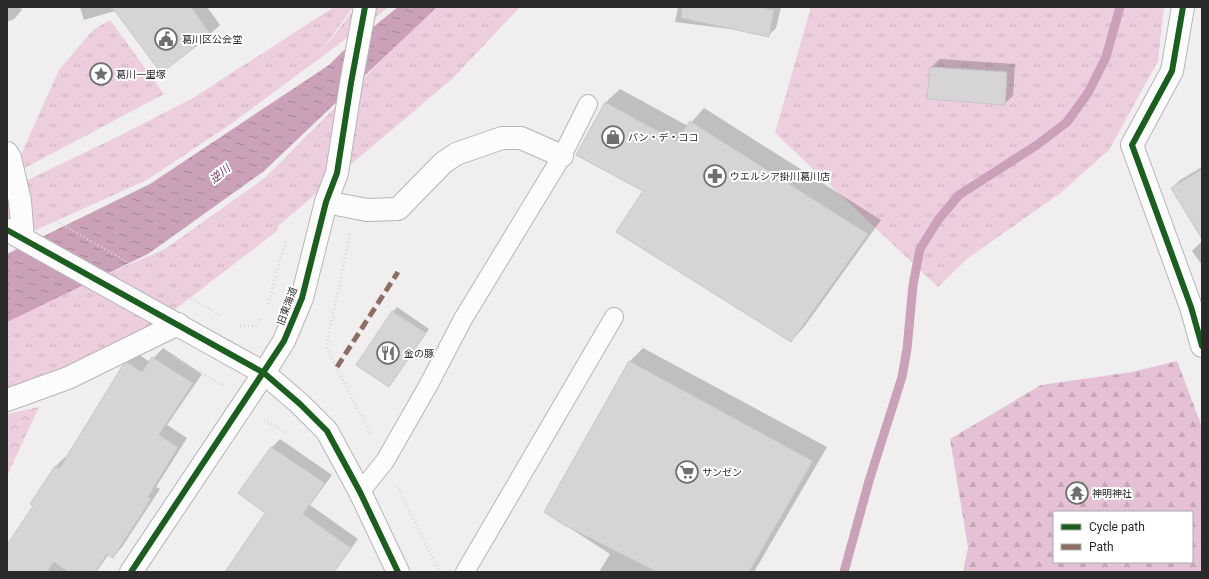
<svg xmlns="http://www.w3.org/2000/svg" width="1209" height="579" font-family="Roboto,'Noto Sans JP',sans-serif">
<defs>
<pattern id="grass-tufts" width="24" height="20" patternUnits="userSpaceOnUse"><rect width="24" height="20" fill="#edcedf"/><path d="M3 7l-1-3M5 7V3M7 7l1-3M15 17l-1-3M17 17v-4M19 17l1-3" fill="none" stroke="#cbb1c0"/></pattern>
<pattern id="forest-firs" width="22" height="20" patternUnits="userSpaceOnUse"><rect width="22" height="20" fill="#e4c1d5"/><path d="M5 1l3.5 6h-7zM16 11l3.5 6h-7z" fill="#c4a6b7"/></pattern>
<pattern id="park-crowns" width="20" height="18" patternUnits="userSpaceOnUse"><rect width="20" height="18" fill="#edcedf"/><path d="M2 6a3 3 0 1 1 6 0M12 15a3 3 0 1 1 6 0" fill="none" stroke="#cbb1c0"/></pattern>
<pattern id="water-ripples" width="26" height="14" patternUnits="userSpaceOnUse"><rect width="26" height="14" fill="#cba1b9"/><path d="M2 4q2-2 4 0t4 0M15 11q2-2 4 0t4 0" fill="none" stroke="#a58397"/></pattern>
</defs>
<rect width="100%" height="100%" fill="#f0eeef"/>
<g fill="url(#grass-tufts)">
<polygon points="334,7 353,7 318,55 356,7 389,7 231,124 147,180 7,243 7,190 117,137 193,98"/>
<polygon points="438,7 520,7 452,79 278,226 277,231 117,354 7,400 7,317 165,249 266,177 378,64 399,39"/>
<polygon points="811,7 1164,7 1158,61 1109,150 1062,192 968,258 938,287 775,133"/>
<polygon points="110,20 164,94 21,170 19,159 59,70 93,30"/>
</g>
<path fill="url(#forest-firs)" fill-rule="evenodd" d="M1177 361 1202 427V572H963L968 547 950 439 1041 385 1132 372ZM1054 512H1192V562H1054Z"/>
<polygon fill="url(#park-crowns)" points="39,407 7,476 7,414"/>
<polygon fill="url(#water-ripples)" points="398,7 437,7 264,171 148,254 7,322 7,254 150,184 329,65 342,52"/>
<g fill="#0003">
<polygon points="7,7 20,7 22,10 14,19 7,22"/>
<polygon points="80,7 207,7 220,25 210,34 115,11 84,20"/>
<polygon points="678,7 781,7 776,28 768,36 731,28 730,29 675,22"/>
<polygon points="940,59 1015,64 1013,96 1004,104 931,67"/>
<polygon points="620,89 688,126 704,108 881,220 804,327 791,341 644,191 577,154 606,102"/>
<polygon points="1202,167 1202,238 1172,188 1180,180"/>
<polygon points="1202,241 1202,265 1192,251"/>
<polygon points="397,307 429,329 389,386 393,312"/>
<polygon points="163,348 202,374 167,425 187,438 156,487 160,489 122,547 113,557 109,554 96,572 7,572 7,547 35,506 31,504 56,466 65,457 67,458 123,366 138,354 150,362"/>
<polygon points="643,348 827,447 754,572 599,572 610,554 545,512 629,362"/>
<polygon points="280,439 332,475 310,505 358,539 334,572 226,572 266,513 239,493 272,447"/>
</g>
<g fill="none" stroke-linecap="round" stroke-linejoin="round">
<polyline stroke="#cba1b9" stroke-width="9" points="844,572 869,481 902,377 907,349 913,285 920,249 938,220 959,195 1037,145 1067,122 1088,93 1106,57 1120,7"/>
</g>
<g fill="#d6d4d5" stroke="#c8c6c7">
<polygon points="112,7 191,7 211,35 161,73"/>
<polygon points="682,7 757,7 774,10 769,37 681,18"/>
<polygon points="930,67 1007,72 1005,105 927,99"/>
<polygon points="605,102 676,141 690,121 868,234 791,342 616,232 643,191 576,155"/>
<polygon points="1202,169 1202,239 1171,188"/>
<polygon points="392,311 426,333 389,387 356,365"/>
<polygon points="152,357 193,383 159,435 178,447 148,497 151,499 113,558 107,554 95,572 68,572 54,562 47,572 7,572 7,545 33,506 30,504 55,466 59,469 123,365 128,363 142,372"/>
<polygon points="629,361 813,461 749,572 657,572 564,525 544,512"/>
<polygon points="271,447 325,483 303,514 351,548 334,572 225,572 265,513 238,493"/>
</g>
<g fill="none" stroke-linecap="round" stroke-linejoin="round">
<g stroke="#b7b5b6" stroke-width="20">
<g id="service">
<polyline points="360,492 385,461 429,384 463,319 562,156 588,104"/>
<polyline points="465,572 614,317"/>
</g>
</g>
<g stroke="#b7b5b6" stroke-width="24">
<g id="minor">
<polyline points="1183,7 1172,71 1132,145 1191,307 1202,346"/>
<polyline points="7,153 10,158 20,201 23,239"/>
<polyline points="7,400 68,378 178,324"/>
<polyline points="131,572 264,373"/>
</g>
</g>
<g stroke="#b7b5b6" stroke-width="24">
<g id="tertiary">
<polyline points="326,202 367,210 398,209 443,163 456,154 502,138 521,138 562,156"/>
<polyline points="7,230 264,373 300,404 327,431 360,492 398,572"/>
<polyline points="264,373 284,341 302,298 326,202 337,173 351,83 365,7"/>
</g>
</g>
<g stroke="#d6d6d6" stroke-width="2.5" stroke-dasharray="1 3" stroke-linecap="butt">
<polyline points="306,171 310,153"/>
<polyline points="49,217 220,315"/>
<polyline points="350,234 326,347 371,435"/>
<polyline points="268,304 286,239"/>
<polyline points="240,326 256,326 263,317"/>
<polyline points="173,357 224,386"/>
<polyline points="264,420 288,433"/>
<polyline points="397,486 439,571"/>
</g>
<use href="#service" stroke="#fdfcfd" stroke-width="18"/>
<use href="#minor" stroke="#fdfcfd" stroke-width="22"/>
<use href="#tertiary" stroke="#fdfcfd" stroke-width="22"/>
<polyline stroke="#8d6e63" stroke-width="5" stroke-dasharray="10 5" stroke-linecap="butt" points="337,367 398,272"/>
<g stroke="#fff" stroke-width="8">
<g id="cycleway">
<polyline points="1183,7 1172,71 1132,145 1191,307 1202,346"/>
<polyline points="7,230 264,373 300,404 327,431 360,492 398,572"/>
<polyline points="131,572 284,341 302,298 326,202 337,173 351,83 365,7"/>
</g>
</g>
<use href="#cycleway" stroke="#1b5e20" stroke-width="6"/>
</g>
<defs>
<g id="civic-ring" transform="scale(1.15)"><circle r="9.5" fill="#fff" stroke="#706f6f" stroke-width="1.5"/><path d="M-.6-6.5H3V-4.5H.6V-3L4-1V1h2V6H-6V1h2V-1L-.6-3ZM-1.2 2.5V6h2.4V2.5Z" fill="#706f6f"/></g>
<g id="sight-ring" transform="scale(1.15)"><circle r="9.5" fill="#fff" stroke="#706f6f" stroke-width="1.5"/><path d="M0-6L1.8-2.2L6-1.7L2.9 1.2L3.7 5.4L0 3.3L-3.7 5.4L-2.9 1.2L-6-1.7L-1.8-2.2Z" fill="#706f6f"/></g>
<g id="shop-ring" transform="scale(1.15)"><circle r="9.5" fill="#fff" stroke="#706f6f" stroke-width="1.5"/><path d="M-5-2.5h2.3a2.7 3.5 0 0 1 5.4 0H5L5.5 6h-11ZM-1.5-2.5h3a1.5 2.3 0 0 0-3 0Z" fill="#706f6f"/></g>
<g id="pharmacy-ring" transform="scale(1.15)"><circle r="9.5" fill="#fff" stroke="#706f6f" stroke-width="1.5"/><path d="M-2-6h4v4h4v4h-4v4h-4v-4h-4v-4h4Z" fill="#706f6f"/></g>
<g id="restaurant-ring" transform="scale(1.15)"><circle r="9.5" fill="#fff" stroke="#706f6f" stroke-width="1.5"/><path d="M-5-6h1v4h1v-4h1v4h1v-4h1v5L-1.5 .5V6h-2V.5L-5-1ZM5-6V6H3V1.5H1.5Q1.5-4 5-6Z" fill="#706f6f"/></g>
<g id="supermarket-ring" transform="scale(1.15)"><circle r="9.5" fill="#fff" stroke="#706f6f" stroke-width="1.5"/><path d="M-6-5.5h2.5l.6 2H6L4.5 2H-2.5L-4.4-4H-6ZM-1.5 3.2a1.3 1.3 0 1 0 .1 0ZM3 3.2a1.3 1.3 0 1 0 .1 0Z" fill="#706f6f"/></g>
<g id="temple-ring" transform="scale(1.15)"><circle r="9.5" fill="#fff" stroke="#706f6f" stroke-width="1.5"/><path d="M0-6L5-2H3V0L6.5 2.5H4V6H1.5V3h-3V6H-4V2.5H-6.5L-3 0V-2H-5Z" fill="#706f6f"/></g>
</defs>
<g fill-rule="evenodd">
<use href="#civic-ring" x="166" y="39"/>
<use href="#sight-ring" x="101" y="74"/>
<use href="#shop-ring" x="613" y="137"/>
<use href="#pharmacy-ring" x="715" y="176"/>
<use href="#restaurant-ring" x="388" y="353"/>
<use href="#supermarket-ring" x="687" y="472"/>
<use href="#temple-ring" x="1077" y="493"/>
</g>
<g text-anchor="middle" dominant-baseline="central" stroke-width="4" stroke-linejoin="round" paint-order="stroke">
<g font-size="10" fill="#2b2a2a" stroke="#fff" text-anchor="start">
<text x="182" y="39">葛川区公会堂</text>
<text x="116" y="74">葛川一里塚</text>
<text x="628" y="137">パン・デ・ココ</text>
<text x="730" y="176">ウエルシア掛川葛川店</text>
<text x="404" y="353">金の豚</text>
<text x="702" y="472">サンゼン</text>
<text x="1092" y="493">神明神社</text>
</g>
<g font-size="10" fill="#2b2a2a" stroke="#fff">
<text transform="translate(287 306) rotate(-70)">旧東海道</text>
</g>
<g font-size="11" font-style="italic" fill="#77305d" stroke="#fff">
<text transform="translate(220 174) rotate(-39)">逆川</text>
</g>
</g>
<rect width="1209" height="579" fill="none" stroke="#2b2a2a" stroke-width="16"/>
<rect x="1053" y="511" width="140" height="52" fill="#ffffff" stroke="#aaaaaa"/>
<rect x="1061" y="524" width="20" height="6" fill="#1b5e20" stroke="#aaaaaa"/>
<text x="1089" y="531" font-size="12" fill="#2b2a2a">Cycle path</text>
<rect x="1061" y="544" width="20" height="6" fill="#8d6e63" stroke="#aaaaaa"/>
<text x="1089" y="551" font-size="12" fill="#2b2a2a">Path</text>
</svg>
